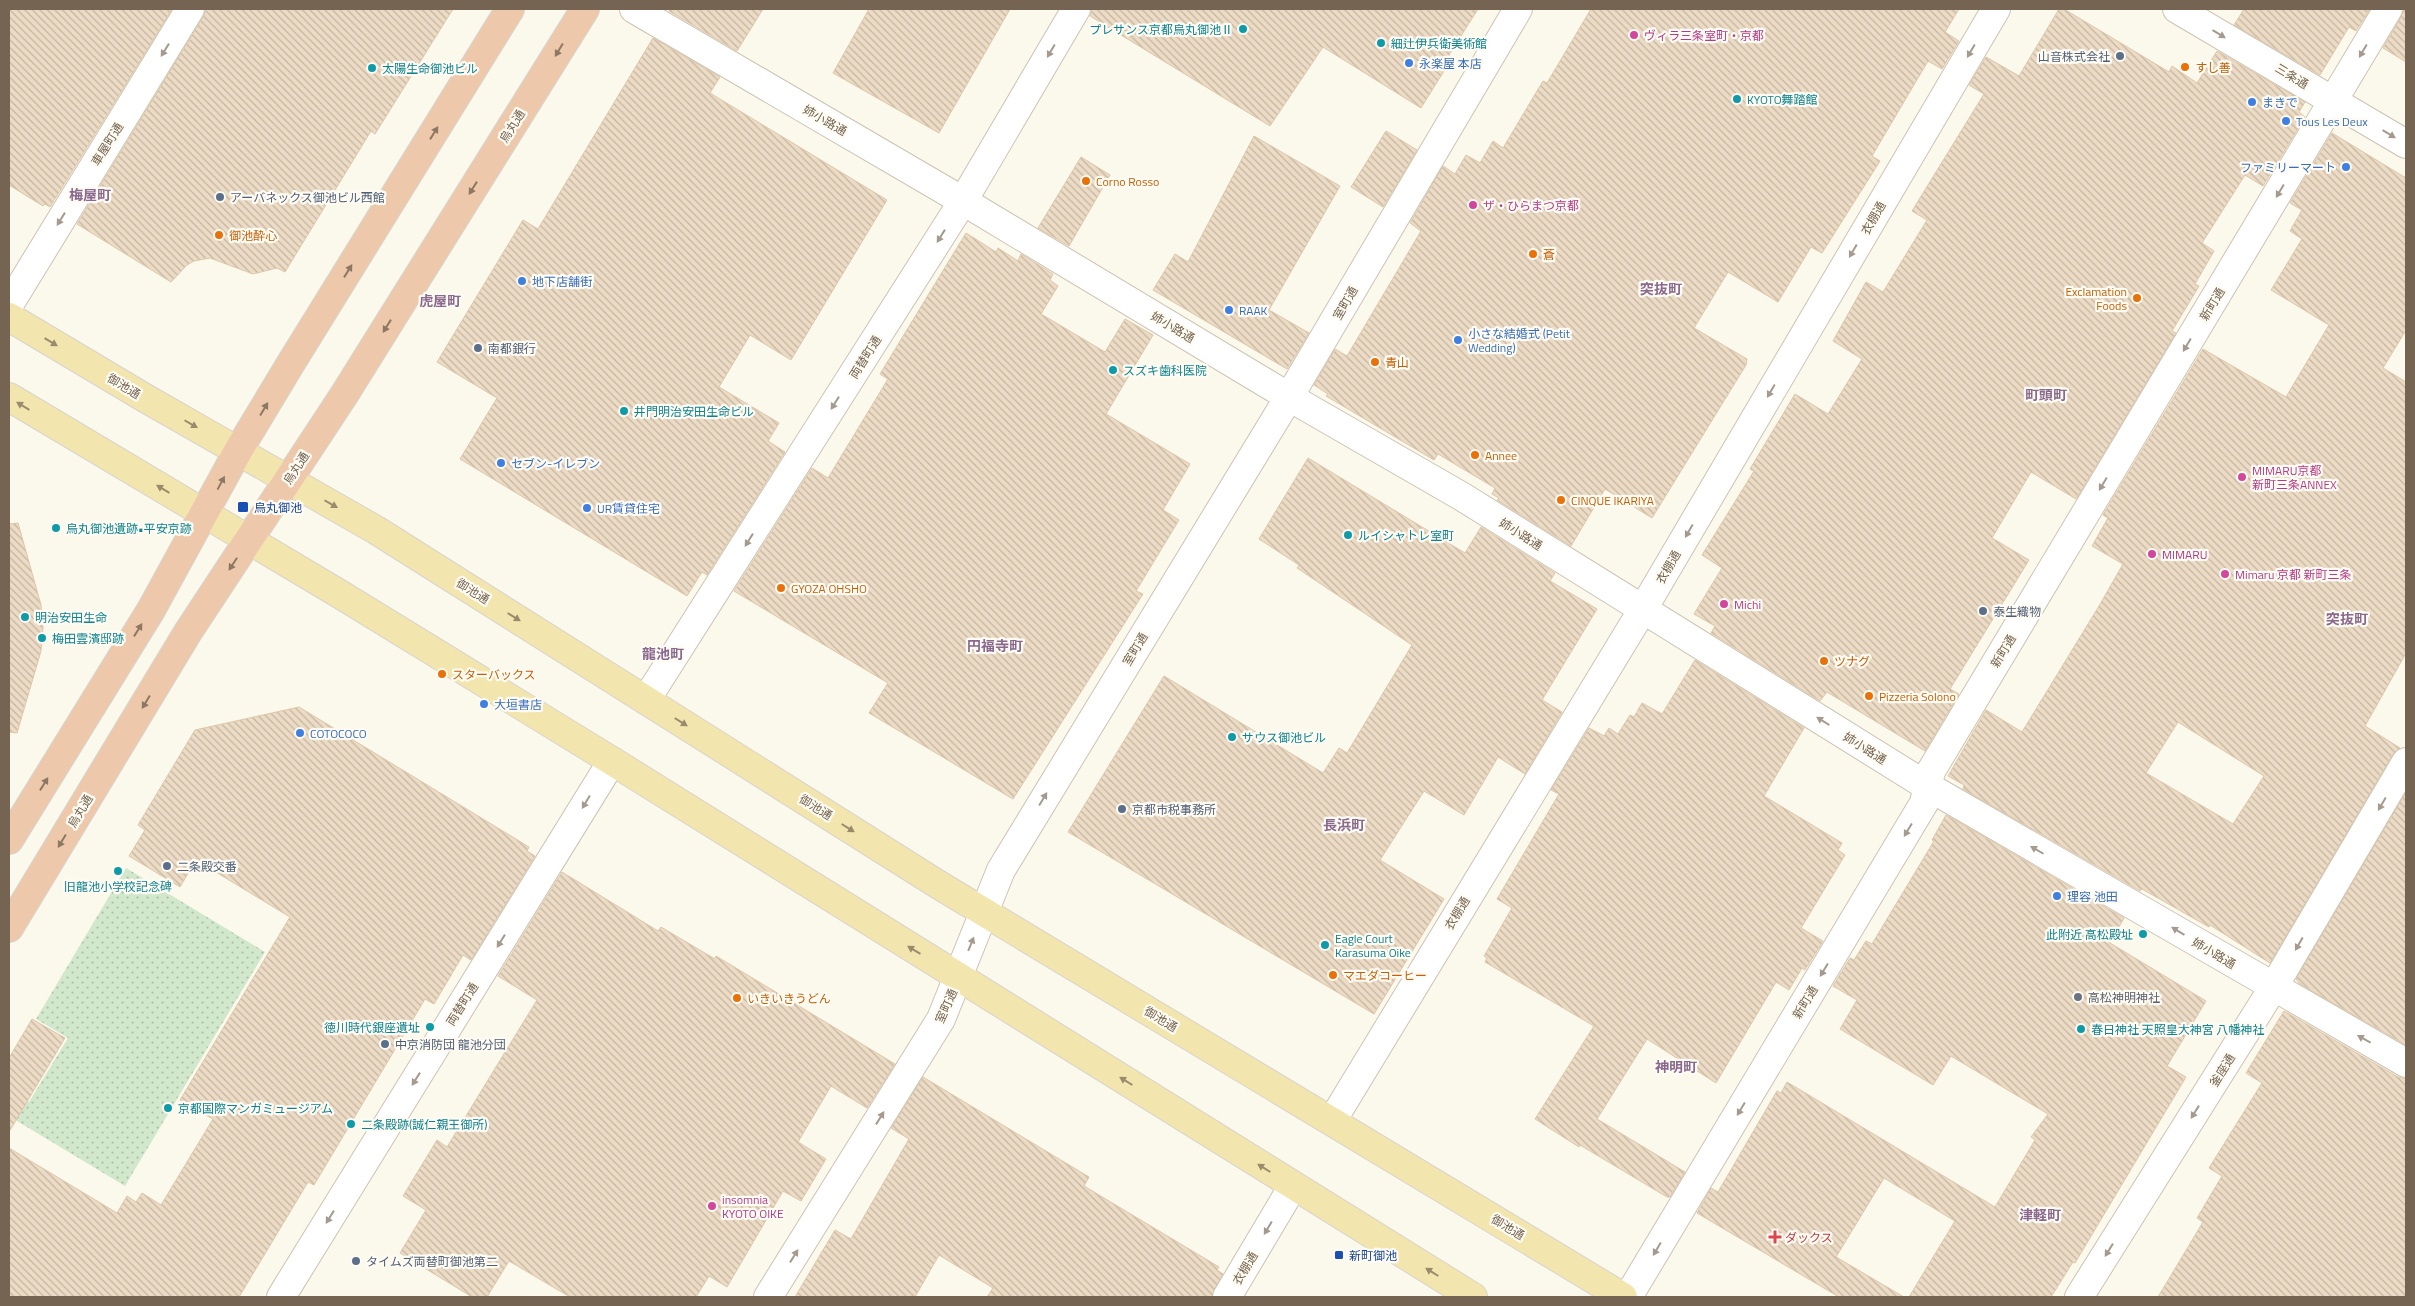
<svg xmlns="http://www.w3.org/2000/svg" width="2415" height="1306" font-family="'Titillium Web','Noto Sans JP',sans-serif">
<defs>
<pattern id="grass-dots" width="8" height="8" patternUnits="userSpaceOnUse" patternTransform="scale(1.25)"><rect width="8" height="8" fill="#d2e8cc"/><path d="M2 2h.1M6 6h.1" fill="none" stroke="#afc0a8" stroke-width="1.8" stroke-linecap="round"/></pattern>
<pattern id="building-back-hatch" width="6" height="6" patternUnits="userSpaceOnUse" patternTransform="scale(1.25)"><rect width="6" height="6" fill="#ecdbc5"/><path d="M-1 5l2 2M0 0l6 6M5-1l2 2" fill="none" stroke="#c4b5a2"/></pattern>
</defs>
<rect width="100%" height="100%" fill="#fbf8ec"/>
<polygon fill="url(#grass-dots)" points="126,868 265,952 125,1186 12,1118 23,1099 29,1102 68,1038 36,1019"/>
<g fill="url(#building-back-hatch)" stroke="#dfc7a9" fill-rule="evenodd">
<polygon points="9,9 172,9 50,207 45,204 43,206 9,185"/>
<polygon points="206,9 453,9 375,134 371,131 285,272 277,268 253,274 210,258 194,261 187,265 171,282 77,224 203,17"/>
<polygon points="671,9 763,9 737,51 669,11"/>
<polygon points="869,9 1010,9 939,133 833,73"/>
<polygon points="1092,9 1478,9 1449,55 1452,58 1421,108 1323,47 1270,126 1090,16"/>
<polygon points="1591,9 1959,9 1945,32 1959,41 1942,69 1928,61 1872,156 1880,161 1822,253 1811,247 1778,302 1728,272 1694,328 1747,359 1746,365 1652,518 1605,489 1571,546 1497,500 1499,498 1492,494 1495,488 1438,454 1434,460 1326,396 1328,394 1314,385 1335,349 1347,356 1421,231 1410,223 1443,166 1455,174 1466,155 1480,163 1493,141 1503,148 1543,81 1547,83"/>
<polygon points="2059,9 2064,9 2169,72 2172,66 2197,83 2217,51 2305,102 2299,112 2305,117 2263,186 2245,175 2202,243 2214,251 2195,284 2199,286 2172,331 2176,333 2076,499 2031,472 1992,538 2029,560 1950,689 1959,694 1925,751 1827,692 1820,701 1711,633 1715,626 1694,614 1722,568 1702,555 1754,471 1750,469 1795,394 1828,414 1862,359 1833,341 1866,282 1883,292 1927,220 1912,211 1984,94 1969,85 1986,57 2019,76"/>
<polygon points="2244,9 2370,9 2356,31 2349,27 2320,75 2234,25"/>
<polygon points="2404,9 2406,9 2406,62 2383,48 2401,17"/>
<polygon points="653,38 720,77 710,93 887,200 791,360 750,335 719,387 779,423 768,441 785,452 707,575 702,572 687,596 460,459 497,398 437,362 523,220 538,229"/>
<polygon points="1386,131 1417,150 1383,207 1351,187"/>
<path d="M2332 133 2406 178V330L2383 368 2406 382V653L2365 726 2400 748 2393 754 2270 963 2210 925 2209 927 2142 889 2140 891 1963 789 1964 785 1948 776 1986 710 2022 732 2099 606 2123 564 2092 546 2108 518 2103 515 2203 349 2286 397 2329 325 2271 290 2302 239 2290 231 2302 210 2290 203ZM2178 722 2264 776 2233 824 2146 773Z"/>
<polygon points="1254,136 1340,186 1269,310 1309,333 1287,369 1153,290 1175,254 1188,262"/>
<polygon points="1081,157 1110,175 1069,246 1038,228"/>
<polygon points="966,233 996,252 998,248 1018,261 1021,254 1053,274 1050,280 1058,286 1041,314 1105,352 1125,319 1153,335 1106,414 1190,464 1163,510 1179,520 1136,591 1143,594 1013,799 869,713 888,683 734,591 812,468 828,478 888,379 880,374"/>
<polygon points="1308,458 1465,553 1481,527 1555,573 1550,581 1597,609 1542,700 1562,712 1525,774 1498,757 1464,815 1424,791 1380,860 1444,899 1374,1014 1068,832 1164,676 1323,773 1339,748 1347,753 1412,645 1297,568 1299,565 1259,539"/>
<polygon points="18,523 41,605 43,628 41,651 17,733 9,732 9,524"/>
<polygon points="1695,660 1804,728 1764,796 1842,843 1838,850 1845,855 1801,928 1823,941 1805,970 1802,968 1789,990 1776,982 1716,1083 1647,1039 1597,1119 1685,1172 1670,1197 1667,1197 1580,1145 1579,1147 1535,1119 1594,1026 1485,962 1487,958 1484,956 1512,908 1497,899 1559,794 1551,790 1589,728 1604,736 1609,728 1618,734 1630,715 1634,717 1642,703 1662,714"/>
<polygon points="299,707 529,847 527,851 535,856 471,960 463,955 434,1004 425,999 314,1185 308,1182 239,1297 9,1297 9,1148 117,1213 127,1196 136,1202 142,1193 161,1205 213,1119 180,1100 290,917 196,860 180,887 129,856 145,830 138,825 195,730"/>
<polygon points="2406,792 2406,1045 2300,984 2296,979"/>
<polygon points="1946,815 2124,918 2110,943 2206,1001 2167,1066 2186,1077 2075,1263 2073,1262 2051,1297 1909,1297 1955,1221 1884,1178 1836,1257 1904,1297 1839,1297 1697,1213 1711,1188 1718,1192 1777,1091 1781,1093 1787,1082 1995,1207 2035,1140 2031,1137 2048,1114 1951,1056 1933,1085 1840,1029 1857,1000 1833,986 1850,958 1854,960 1866,941 1872,944 1934,841 1932,840"/>
<polygon points="562,872 658,931 661,927 715,959 716,956 895,1064 867,1108 831,1086 798,1142 826,1159 801,1201 783,1191 727,1287 709,1276 696,1297 570,1297 509,1261 487,1297 472,1297 400,1253 426,1210 403,1196 437,1140 447,1147 537,1000 498,976"/>
<polygon points="2284,1011 2398,1077 2406,1079 2406,1297 2158,1297 2203,1222 2197,1218 2222,1176 2209,1168 2262,1083 2246,1073"/>
<polygon points="32,1019 65,1038 9,1132 9,1058"/>
<polygon points="923,1077 1089,1177 1084,1186 1219,1267 1217,1270 1223,1274 1211,1297 987,1297 993,1288 939,1255 915,1297 795,1297 835,1230 851,1239 909,1139 891,1128"/>
</g>
<g fill="none" stroke-linecap="round" stroke-linejoin="round">
<g stroke="#cdc3b3" stroke-width="30">
<g id="minor">
<polyline points="634,9 963,201 1289,397 1461,496 1927,786 2406,1063"/>
<polyline points="2177,9 2406,144"/>
<polyline points="9,305 190,9"/>
<polyline points="646,700 963,201 1076,9"/>
<polyline points="1332,1121 1643,609 1996,9"/>
<polyline points="281,1297 612,761"/>
<polyline points="768,1297 941,1019 1001,870 1289,397 1518,9"/>
<polyline points="1227,1297 1293,1186"/>
<polyline points="1628,1297 1924,803 1931,771 2388,9"/>
<polyline points="2079,1297 2273,988 2406,762"/>
</g>
</g>
<g stroke="#d8d4ce" stroke-width="30">
<g id="major">
<polyline points="9,317 145,398 376,530 939,885 1623,1297"/>
<polyline points="9,397 338,593 612,761 1473,1297"/>
</g>
</g>
<g stroke="#d8d4ce" stroke-width="30">
<g id="highway">
<polyline points="9,840 151,610 238,451 291,363 510,9"/>
<polyline points="9,928 188,632 344,395 585,9"/>
</g>
</g>
<use href="#minor" stroke="#fff" stroke-width="28"/>
<use href="#major" stroke="#f2e5ad" stroke-width="28"/>
<use href="#highway" stroke="#eec8aa" stroke-width="28"/>
</g>
<defs><path id="oneway-solid" d="M-6-.8H1V-3.2L6.5 0L1 3.2V.8H-6Z" transform="scale(1.25)"/></defs>
<g fill="#a59a8e">
<use href="#oneway-solid" transform="translate(2219 34) rotate(31)"/>
<use href="#oneway-solid" transform="translate(165 50) rotate(122)"/>
<use href="#oneway-solid" transform="translate(1051 51) rotate(120)"/>
<use href="#oneway-solid" transform="translate(1971 51) rotate(120)"/>
<use href="#oneway-solid" transform="translate(2363 51) rotate(120)"/>
<use href="#oneway-solid" transform="translate(2389 134) rotate(31)"/>
<use href="#oneway-solid" transform="translate(2280 191) rotate(121)"/>
<use href="#oneway-solid" transform="translate(61 219) rotate(122)"/>
<use href="#oneway-solid" transform="translate(941 236) rotate(122)"/>
<use href="#oneway-solid" transform="translate(1853 251) rotate(120)"/>
<use href="#oneway-solid" transform="translate(2187 345) rotate(121)"/>
<use href="#oneway-solid" transform="translate(1771 391) rotate(120)"/>
<use href="#oneway-solid" transform="translate(835 403) rotate(122)"/>
<use href="#oneway-solid" transform="translate(2103 484) rotate(121)"/>
<use href="#oneway-solid" transform="translate(1689 531) rotate(120)"/>
<use href="#oneway-solid" transform="translate(749 540) rotate(122)"/>
<use href="#oneway-solid" transform="translate(1823 721) rotate(-148)"/>
<use href="#oneway-solid" transform="translate(1043 799) rotate(-59)"/>
<use href="#oneway-solid" transform="translate(586 802) rotate(121)"/>
<use href="#oneway-solid" transform="translate(2382 804) rotate(120)"/>
<use href="#oneway-solid" transform="translate(1908 830) rotate(121)"/>
<use href="#oneway-solid" transform="translate(2037 850) rotate(-150)"/>
<use href="#oneway-solid" transform="translate(2178 931) rotate(-149)"/>
<use href="#oneway-solid" transform="translate(501 941) rotate(122)"/>
<use href="#oneway-solid" transform="translate(971 944) rotate(-68)"/>
<use href="#oneway-solid" transform="translate(2299 944) rotate(120)"/>
<use href="#oneway-solid" transform="translate(1824 970) rotate(121)"/>
<use href="#oneway-solid" transform="translate(2364 1039) rotate(-151)"/>
<use href="#oneway-solid" transform="translate(416 1079) rotate(122)"/>
<use href="#oneway-solid" transform="translate(1741 1109) rotate(121)"/>
<use href="#oneway-solid" transform="translate(2195 1112) rotate(122)"/>
<use href="#oneway-solid" transform="translate(880 1118) rotate(-58)"/>
<use href="#oneway-solid" transform="translate(330 1217) rotate(122)"/>
<use href="#oneway-solid" transform="translate(1268 1228) rotate(121)"/>
<use href="#oneway-solid" transform="translate(1657 1249) rotate(121)"/>
<use href="#oneway-solid" transform="translate(2109 1250) rotate(122)"/>
<use href="#oneway-solid" transform="translate(794 1256) rotate(-58)"/>
</g>
<g fill="#8c7863">
<use href="#oneway-solid" transform="translate(559 50) rotate(121)"/>
<use href="#oneway-solid" transform="translate(434 133) rotate(-58)"/>
<use href="#oneway-solid" transform="translate(473 188) rotate(122)"/>
<use href="#oneway-solid" transform="translate(348 271) rotate(-58)"/>
<use href="#oneway-solid" transform="translate(387 326) rotate(122)"/>
<use href="#oneway-solid" transform="translate(264 409) rotate(-59)"/>
<use href="#oneway-solid" transform="translate(221 483) rotate(-62)"/>
<use href="#oneway-solid" transform="translate(233 564) rotate(123)"/>
<use href="#oneway-solid" transform="translate(138 630) rotate(-58)"/>
<use href="#oneway-solid" transform="translate(146 702) rotate(121)"/>
<use href="#oneway-solid" transform="translate(44 784) rotate(-58)"/>
<use href="#oneway-solid" transform="translate(62 841) rotate(121)"/>
</g>
<g fill="#9a8b6d">
<use href="#oneway-solid" transform="translate(51 342) rotate(31)"/>
<use href="#oneway-solid" transform="translate(23 406) rotate(-149)"/>
<use href="#oneway-solid" transform="translate(191 424) rotate(30)"/>
<use href="#oneway-solid" transform="translate(163 489) rotate(-149)"/>
<use href="#oneway-solid" transform="translate(331 504) rotate(30)"/>
<use href="#oneway-solid" transform="translate(514 617) rotate(32)"/>
<use href="#oneway-solid" transform="translate(681 722) rotate(32)"/>
<use href="#oneway-solid" transform="translate(848 828) rotate(32)"/>
<use href="#oneway-solid" transform="translate(914 950) rotate(-149)"/>
<use href="#oneway-solid" transform="translate(1126 1081) rotate(-148)"/>
<use href="#oneway-solid" transform="translate(1264 1168) rotate(-148)"/>
<use href="#oneway-solid" transform="translate(1432 1272) rotate(-148)"/>
</g>
<g fill="#0f9aa8" stroke="#fefbf3" stroke-width="2">
<circle cx="1243" cy="29" r="5"/>
<circle cx="1381" cy="43" r="5"/>
<circle cx="372" cy="68" r="5"/>
<circle cx="1737" cy="99" r="5"/>
<circle cx="1113" cy="370" r="5"/>
<circle cx="624" cy="411" r="5"/>
<circle cx="56" cy="528" r="5"/>
<circle cx="1348" cy="535" r="5"/>
<circle cx="25" cy="617" r="5"/>
<circle cx="42" cy="638" r="5"/>
<circle cx="1232" cy="737" r="5"/>
<circle cx="118" cy="871" r="5"/>
<circle cx="2143" cy="934" r="5"/>
<circle cx="1325" cy="945" r="5"/>
<circle cx="430" cy="1027" r="5"/>
<circle cx="2081" cy="1029" r="5"/>
<circle cx="168" cy="1108" r="5"/>
<circle cx="351" cy="1124" r="5"/>
</g>
<g fill="#d1479c" stroke="#fefbf3" stroke-width="2">
<circle cx="1634" cy="35" r="5"/>
<circle cx="1473" cy="205" r="5"/>
<circle cx="2242" cy="477" r="5"/>
<circle cx="2152" cy="554" r="5"/>
<circle cx="2225" cy="574" r="5"/>
<circle cx="1724" cy="604" r="5"/>
<circle cx="712" cy="1206" r="5"/>
</g>
<g fill="#5c6f8a" stroke="#fefbf3" stroke-width="2">
<circle cx="2120" cy="56" r="5"/>
<circle cx="220" cy="197" r="5"/>
<circle cx="478" cy="348" r="5"/>
<circle cx="1983" cy="611" r="5"/>
<circle cx="1122" cy="809" r="5"/>
<circle cx="167" cy="866" r="5"/>
<circle cx="385" cy="1044" r="5"/>
<circle cx="356" cy="1261" r="5"/>
</g>
<g fill="#3f7fe0" stroke="#fefbf3" stroke-width="2">
<circle cx="1409" cy="63" r="5"/>
<circle cx="2252" cy="102" r="5"/>
<circle cx="2286" cy="121" r="5"/>
<circle cx="2346" cy="167" r="5"/>
<circle cx="522" cy="281" r="5"/>
<circle cx="1229" cy="310" r="5"/>
<circle cx="1458" cy="340" r="5"/>
<circle cx="501" cy="463" r="5"/>
<circle cx="587" cy="508" r="5"/>
<circle cx="484" cy="704" r="5"/>
<circle cx="300" cy="733" r="5"/>
<circle cx="2057" cy="896" r="5"/>
</g>
<g fill="#e8710a" stroke="#fefbf3" stroke-width="2">
<circle cx="2185" cy="67" r="5"/>
<circle cx="1086" cy="181" r="5"/>
<circle cx="219" cy="235" r="5"/>
<circle cx="1533" cy="254" r="5"/>
<circle cx="2137" cy="298" r="5"/>
<circle cx="1375" cy="362" r="5"/>
<circle cx="1475" cy="455" r="5"/>
<circle cx="1561" cy="500" r="5"/>
<circle cx="781" cy="588" r="5"/>
<circle cx="1824" cy="661" r="5"/>
<circle cx="442" cy="674" r="5"/>
<circle cx="1869" cy="696" r="5"/>
<circle cx="1333" cy="975" r="5"/>
<circle cx="737" cy="998" r="5"/>
</g>
<g fill="#1a4fb4" stroke="#fefbf3" stroke-width="2">
<rect x="237" y="501" width="12" height="12" rx="2.5"/>
<rect x="1334" y="1250" width="10" height="10" rx="2.5"/>
</g>
<circle fill="#6b7280" stroke="#fefbf3" stroke-width="2" cx="2078" cy="997" r="5"/>
<path fill="#e0444e" stroke="#fefbf3" stroke-width="2" d="M1772.5 1229.5h5v5h5v5h-5v5h-5v-5h-5v-5h5z"/>
<g text-anchor="middle" dominant-baseline="central" stroke-width="4.5" stroke-linejoin="round" paint-order="stroke">
<g font-size="12" fill="#0d838f" stroke="#fefbf3" text-anchor="start">
<text x="1233" y="29" text-anchor="end">プレサンス京都烏丸御池Ⅱ</text>
<text x="1391" y="43">細辻伊兵衛美術館</text>
<text x="382" y="68">太陽生命御池ビル</text>
<text x="1747" y="99">KYOTO舞踏館</text>
<text x="1123" y="370">スズキ歯科医院</text>
<text x="634" y="411">井門明治安田生命ビル</text>
<text x="66" y="528">烏丸御池遺跡•平安京跡</text>
<text x="1358" y="535">ルイシャトレ室町</text>
<text x="35" y="617">明治安田生命</text>
<text x="52" y="638">梅田雲濱邸跡</text>
<text x="1242" y="737">サウス御池ビル</text>
<text x="118" y="886" text-anchor="middle">旧龍池小学校記念碑</text>
<text x="2133" y="934" text-anchor="end">此附近 高松殿址</text>
<text x="1335" y="938">Eagle Court<tspan x="1335" dy="14">Karasuma Oike</tspan></text>
<text x="420" y="1027" text-anchor="end">徳川時代銀座遺址</text>
<text x="2091" y="1029">春日神社 天照皇大神宮 八幡神社</text>
<text x="178" y="1108">京都国際マンガミュージアム</text>
<text x="361" y="1124">二条殿跡(誠仁親王御所)</text>
</g>
<g font-size="12" fill="#b23c85" stroke="#fefbf3" text-anchor="start">
<text x="1644" y="35">ヴィラ三条室町・京都</text>
<text x="1483" y="205">ザ・ひらまつ京都</text>
<text x="2252" y="470">MIMARU京都<tspan x="2252" dy="14">新町三条ANNEX</tspan></text>
<text x="2162" y="554">MIMARU</text>
<text x="2235" y="574">Mimaru 京都 新町三条</text>
<text x="1734" y="604">Michi</text>
<text x="722" y="1199">insomnia<tspan x="722" dy="14">KYOTO OIKE</tspan></text>
</g>
<g font-size="12" fill="#4e5e75" stroke="#fefbf3" text-anchor="start">
<text x="2110" y="56" text-anchor="end">山音株式会社</text>
<text x="230" y="197">アーバネックス御池ビル西館</text>
<text x="488" y="348">南都銀行</text>
<text x="1993" y="611">泰生織物</text>
<text x="1132" y="809">京都市税事務所</text>
<text x="177" y="866">二条殿交番</text>
<text x="395" y="1044">中京消防団 龍池分団</text>
<text x="366" y="1261">タイムズ両替町御池第二</text>
</g>
<g font-size="12" fill="#366cbe" stroke="#fefbf3" text-anchor="start">
<text x="1419" y="63">永楽屋 本店</text>
<text x="2262" y="102">まきで</text>
<text x="2296" y="121">Tous Les Deux</text>
<text x="2336" y="167" text-anchor="end">ファミリーマート</text>
<text x="532" y="281">地下店舗街</text>
<text x="1239" y="310">RAAK</text>
<text x="1468" y="333">小さな結婚式 (Petit<tspan x="1468" dy="14">Wedding)</tspan></text>
<text x="511" y="463">セブン-イレブン</text>
<text x="597" y="508">UR賃貸住宅</text>
<text x="494" y="704">大垣書店</text>
<text x="310" y="733">COTOCOCO</text>
<text x="2067" y="896">理容 池田</text>
</g>
<g font-size="12" fill="#c56008" stroke="#fefbf3" text-anchor="start">
<text x="2195" y="67">すし善</text>
<text x="1096" y="181">Corno Rosso</text>
<text x="229" y="235">御池酔心</text>
<text x="1543" y="254">蒼</text>
<text x="2127" y="291" text-anchor="end">Exclamation<tspan x="2127" dy="14">Foods</tspan></text>
<text x="1385" y="362">青山</text>
<text x="1485" y="455">Annee</text>
<text x="1571" y="500">CINQUE IKARIYA</text>
<text x="791" y="588">GYOZA OHSHO</text>
<text x="1834" y="661">ツナグ</text>
<text x="452" y="674">スターバックス</text>
<text x="1879" y="696">Pizzeria Solono</text>
<text x="1343" y="975">マエダコーヒー</text>
<text x="747" y="998">いきいきうどん</text>
</g>
<g font-size="12" fill="#746451" stroke="#fefbf3">
<text transform="translate(2292 76) rotate(31)">三条通</text>
<text transform="translate(825 120) rotate(30)">姉小路通</text>
<text transform="translate(512 126) rotate(-58)">烏丸通</text>
<text transform="translate(107 144) rotate(-58)">車屋町通</text>
<text transform="translate(1873 218) rotate(-60)">衣棚通</text>
<text transform="translate(1345 303) rotate(-60)">室町通</text>
<text transform="translate(2212 304) rotate(-59)">新町通</text>
<text transform="translate(1173 327) rotate(31)">姉小路通</text>
<text transform="translate(865 357) rotate(-58)">両替町通</text>
<text transform="translate(124 386) rotate(31)">御池通</text>
<text transform="translate(296 468) rotate(-57)">烏丸通</text>
<text transform="translate(1521 534) rotate(32)">姉小路通</text>
<text transform="translate(1668 567) rotate(-60)">衣棚通</text>
<text transform="translate(473 591) rotate(32)">御池通</text>
<text transform="translate(1135 649) rotate(-59)">室町通</text>
<text transform="translate(2003 651) rotate(-59)">新町通</text>
<text transform="translate(1865 748) rotate(32)">姉小路通</text>
<text transform="translate(816 807) rotate(32)">御池通</text>
<text transform="translate(80 811) rotate(-59)">烏丸通</text>
<text transform="translate(1457 913) rotate(-59)">衣棚通</text>
<text transform="translate(2214 953) rotate(31)">姉小路通</text>
<text transform="translate(1805 1002) rotate(-59)">新町通</text>
<text transform="translate(462 1004) rotate(-58)">両替町通</text>
<text transform="translate(946 1006) rotate(-66)">室町通</text>
<text transform="translate(1161 1019) rotate(31)">御池通</text>
<text transform="translate(2222 1070) rotate(-58)">釜座通</text>
<text transform="translate(1508 1227) rotate(31)">御池通</text>
<text transform="translate(1245 1268) rotate(-59)">衣棚通</text>
</g>
<g font-size="12" fill="#164399" stroke="#fefbf3" text-anchor="start">
<text x="254" y="507">烏丸御池</text>
<text x="1349" y="1255">新町御池</text>
</g>
<g font-size="12" fill="#5b616d" stroke="#fefbf3" text-anchor="start">
<text x="2088" y="997">高松神明神社</text>
</g>
<g font-size="12" fill="#be3a42" stroke="#fefbf3" text-anchor="start">
<text x="1785" y="1237">ダックス</text>
</g>
<g font-size="14" font-weight="bold" fill="#8a698f" stroke="#fefbf3">
<text x="90" y="194">梅屋町</text>
<text x="1661" y="288">突抜町</text>
<text x="440" y="300">虎屋町</text>
<text x="2046" y="394">町頭町</text>
<text x="2347" y="618">突抜町</text>
<text x="995" y="645">円福寺町</text>
<text x="663" y="653">龍池町</text>
<text x="1344" y="824">長浜町</text>
<text x="1676" y="1066">神明町</text>
<text x="2040" y="1214">津軽町</text>
</g>
</g>
<rect width="2415" height="1306" fill="none" stroke="#746451" stroke-width="20"/>
</svg>
